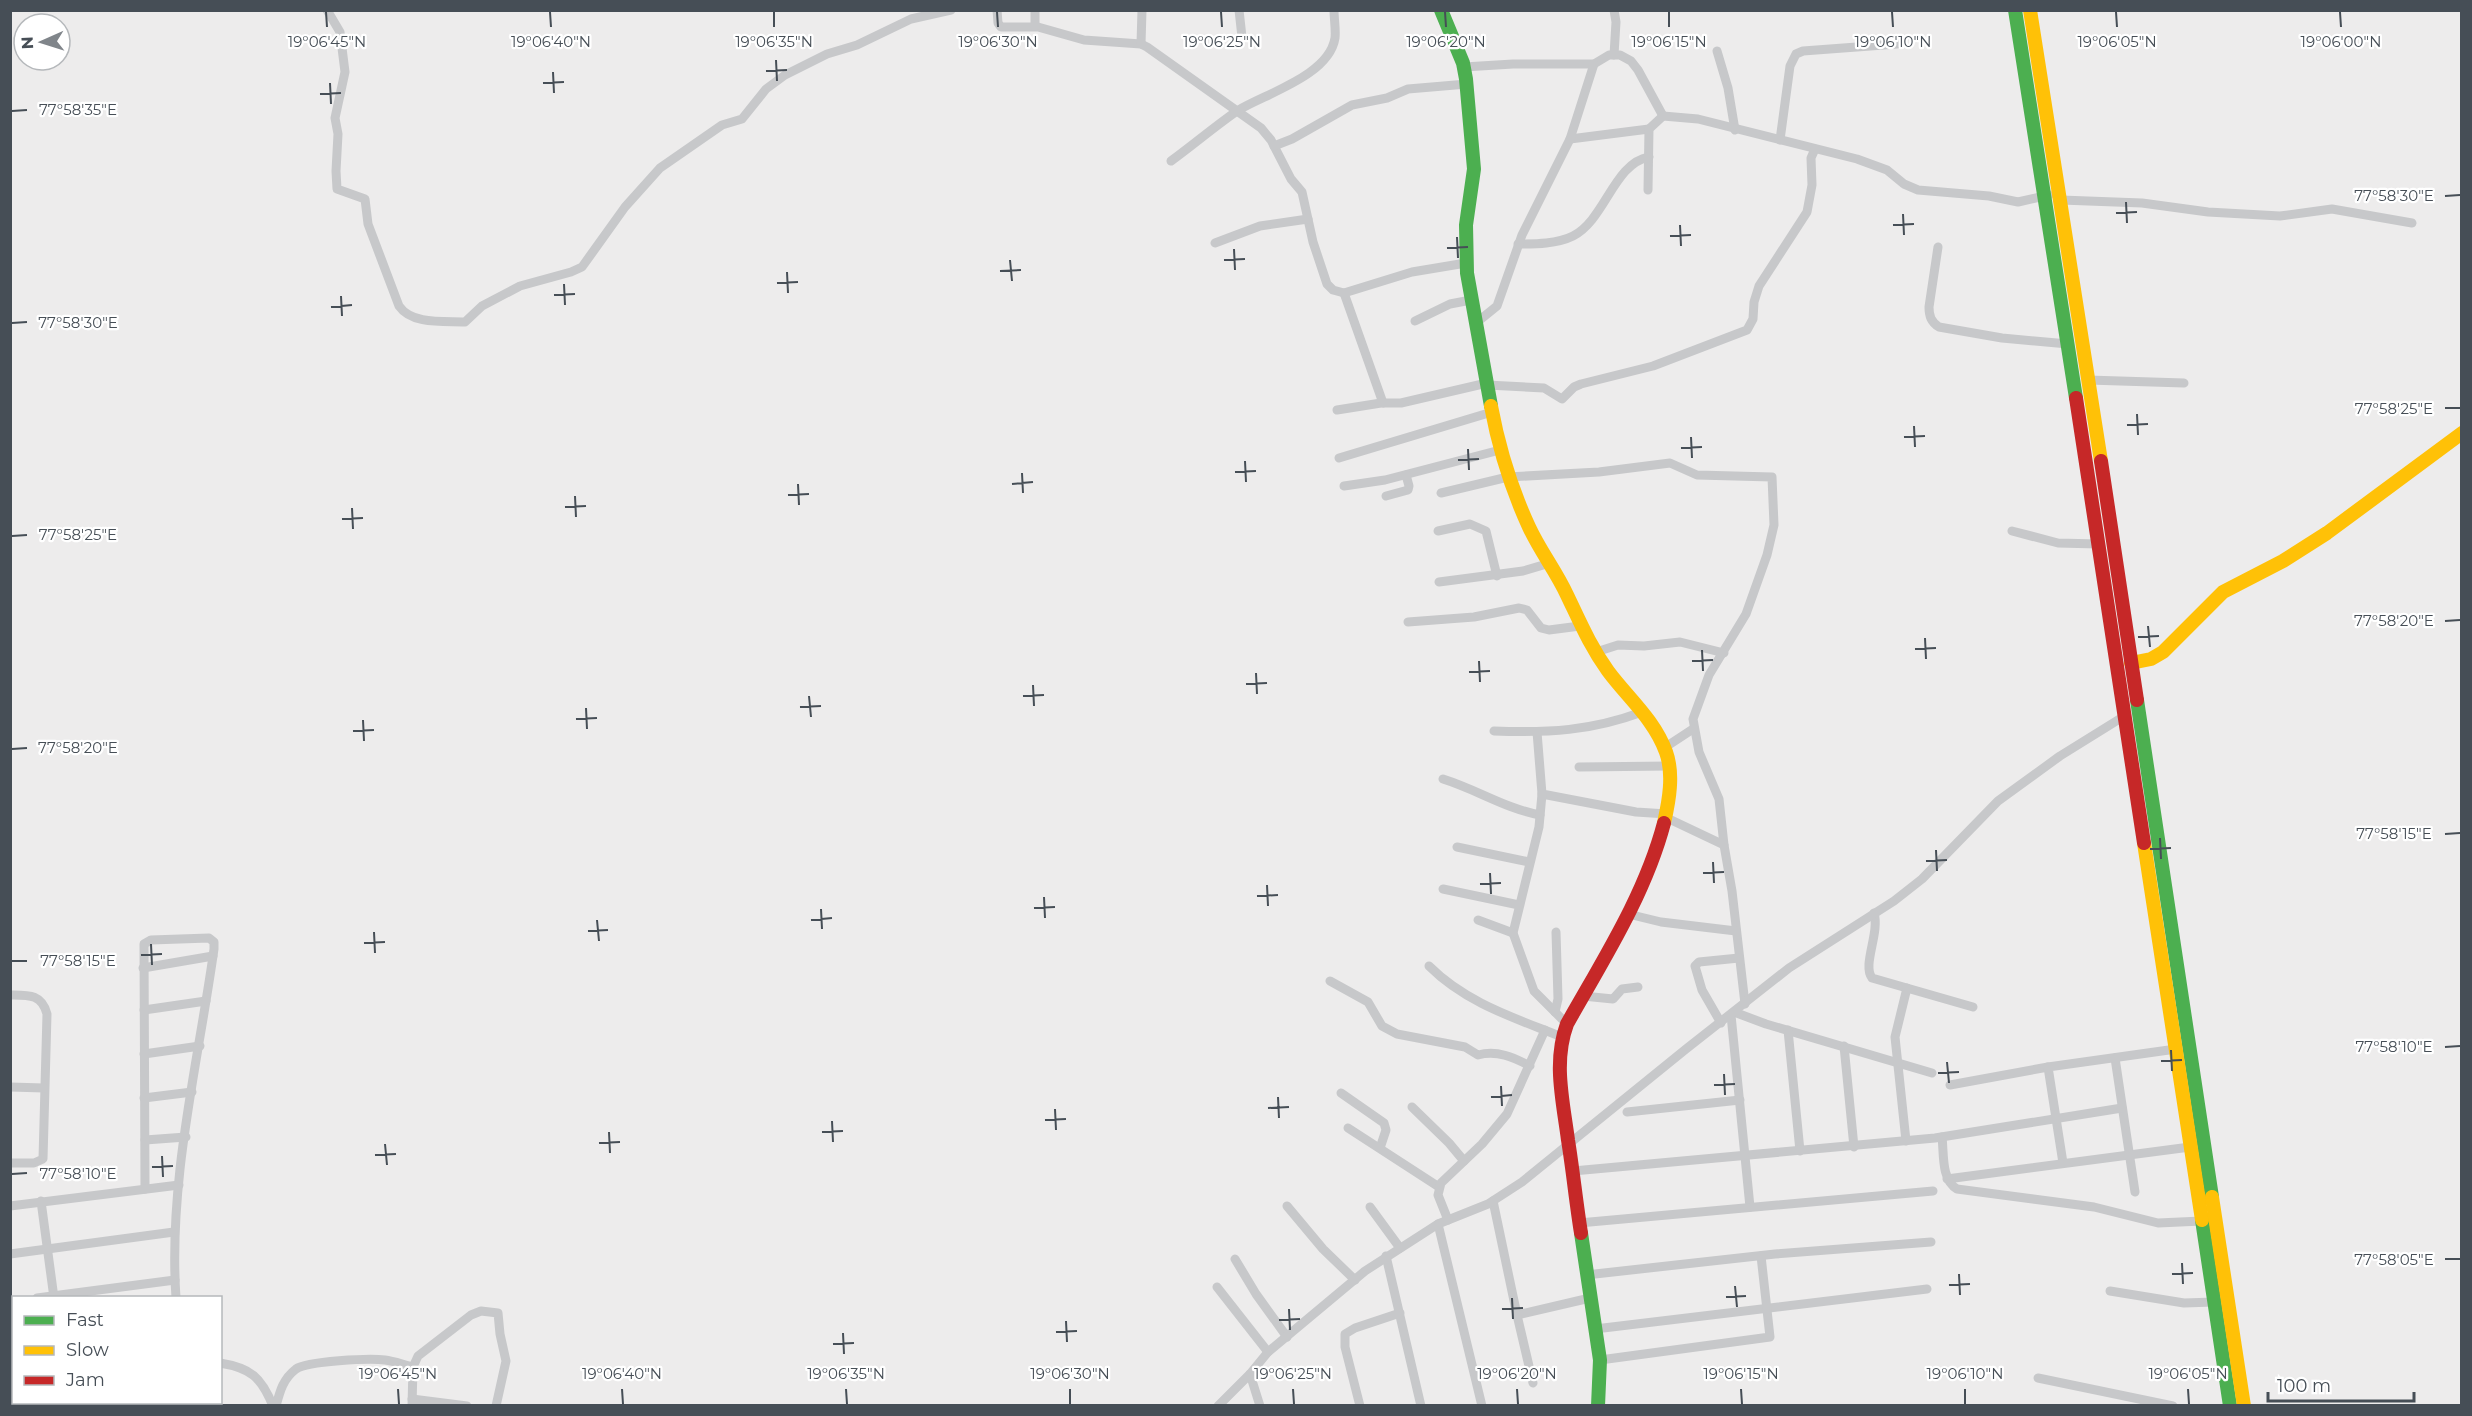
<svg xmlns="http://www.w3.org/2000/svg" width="2472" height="1416" font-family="Montserrat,sans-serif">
<rect width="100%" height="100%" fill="#edecec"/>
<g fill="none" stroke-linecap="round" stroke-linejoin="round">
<g stroke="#c7c8ca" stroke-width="9">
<path d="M327 10 340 32 345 72 335 118 338 134 336 171 337 189 365 199 368 224 399 306C412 325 444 321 465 322L482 306 520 286 571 272 582 267 625 207 660 168 722 125 742 119 766 89 785 75 827 54 857 45 911 19 951 10"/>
<polyline points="997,10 998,23 1001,27 1038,27 1084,40 1141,44 1147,47 1261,128 1271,140 1291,179 1302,192 1313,242 1327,284 1333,290 1344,293"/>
<polyline points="1035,10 1035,26"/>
<polyline points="1239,10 1242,37"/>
<polyline points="1614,10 1616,22 1614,55"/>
<polyline points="1141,44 1142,10"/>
<polyline points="1717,51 1728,88 1735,130"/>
<polyline points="1464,67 1513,64 1594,64 1609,55 1620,55 1631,61 1638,70 1663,116"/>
<polyline points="1570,139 1649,129"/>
<polyline points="1780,140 1790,66 1796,54 1803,51 1897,44"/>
<polyline points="1274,146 1292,139 1352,105 1387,98 1408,89 1467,84"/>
<path d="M1171 161C1193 145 1214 127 1237 111 1264 94 1329 76 1335 38 1336 30 1334 19 1334 10"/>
<polyline points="1648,190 1649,129 1663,116 1698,119 1857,159 1887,170 1904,184 1918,190 1989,196 2018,202 2049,195"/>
<polyline points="2061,200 2142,203 2208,212 2280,216 2332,209 2412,223"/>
<polyline points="1215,243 1260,226 1308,219"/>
<path d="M1518 244C1536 244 1557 244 1573 236 1605 220 1614 163 1649 157"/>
<path d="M1938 247 1929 307C1929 316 1931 322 1939 327L2002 338 2068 344"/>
<polyline points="1415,321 1450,304 1471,300"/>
<polyline points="1476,323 1497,306 1522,235 1570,139 1594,64"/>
<polyline points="2088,380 2184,383"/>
<polyline points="1487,385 1544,388 1562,399 1574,387 1581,384 1653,366 1747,330 1753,319 1754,302 1759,286 1807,212 1812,185 1811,158 1815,149"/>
<polyline points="1383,403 1344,293 1412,272 1466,263"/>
<polyline points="1337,410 1381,403 1401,403 1487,383"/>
<polyline points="1339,458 1492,412"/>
<polyline points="1344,486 1385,480 1500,450"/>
<polyline points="1441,493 1508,477 1599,472 1670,463 1697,475 1772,477 1774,525 1767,555 1746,614 1709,675 1693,719 1699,752 1719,799 1724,845"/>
<polyline points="1386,496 1408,490 1409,486 1406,475"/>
<polyline points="1438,531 1470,524 1486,531 1497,576"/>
<polyline points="2012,531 2058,543 2098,544"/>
<polyline points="1439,582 1523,571 1550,563"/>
<polyline points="1408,622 1474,617 1519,608 1527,610 1541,628 1549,630 1580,626"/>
<polyline points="1596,652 1618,645 1644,646 1680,642 1724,653"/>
<path d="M1494 731C1548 733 1591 731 1642 712"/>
<polyline points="1537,732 1542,794 1636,812 1667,814"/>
<polyline points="1664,748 1693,729"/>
<polyline points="1579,767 1670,766"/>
<path d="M1443 779C1478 790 1504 808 1540 815"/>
<polyline points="1542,794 1539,827 1513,933 1534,991 1567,1024"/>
<polyline points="1667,818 1724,845 1732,891 1745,1004"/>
<polyline points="1457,847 1529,862"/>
<polyline points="1443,889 1519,905"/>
<path d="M1874 913C1880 933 1862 965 1872 978L1973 1007"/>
<polyline points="1628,914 1661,922 1736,931"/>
<polyline points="1478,920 1513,933"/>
<path d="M1429 966C1466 1003 1515 1018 1562 1037"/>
<polyline points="143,968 213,956"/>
<path d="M1330 981 1368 1002 1382 1026 1397 1034 1465 1047 1478 1055C1497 1050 1513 1057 1530 1066"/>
<path d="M10 995C29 995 42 994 47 1014L43 1159 34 1163H10"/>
<polyline points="1583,996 1613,999 1622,989 1638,987"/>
<polyline points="144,1010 206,1001"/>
<polyline points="1555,1012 1558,999 1556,932"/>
<polyline points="1734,1012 1766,1024 1932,1073"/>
<polyline points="1731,1015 1750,1207"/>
<polyline points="1721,1023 1702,990 1695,966 1699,962 1739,958"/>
<polyline points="1788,1030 1800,1151"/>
<polyline points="1844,1046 1854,1147"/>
<polyline points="144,1054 200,1046"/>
<polyline points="2115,1058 2135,1192"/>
<polyline points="1950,1085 2048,1067"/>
<polyline points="10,1087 44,1088"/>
<polyline points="1341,1093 1384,1123 1386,1130 1380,1148"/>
<polyline points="144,1098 192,1092"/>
<polyline points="1412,1107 1449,1143 1464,1161"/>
<polyline points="1627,1112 1740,1100"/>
<polyline points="1348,1128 1439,1187"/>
<path d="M1942 1137C1944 1153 1941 1180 1957 1189L2094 1207 2158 1223 2202 1221"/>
<polyline points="145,1140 186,1137"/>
<polyline points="1906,1141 1895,1037 1907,988"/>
<polyline points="2063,1163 2048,1067 2176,1049"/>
<polyline points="1573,1171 1935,1138 2122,1108"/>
<polyline points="1947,1179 2190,1147"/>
<path d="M145 1189 144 944 151 940 209 938 214 942V949C198 1064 168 1181 176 1298"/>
<polyline points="41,1201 54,1298"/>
<polyline points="1493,1201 1517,1315 1590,1298"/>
<polyline points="10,1206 179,1185"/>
<polyline points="1287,1206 1323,1249 1355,1280"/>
<polyline points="1370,1207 1400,1248"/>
<polyline points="1448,1220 1438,1195 1441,1183 1482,1144 1507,1114 1545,1030"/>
<polyline points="1579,1223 1933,1191"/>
<polyline points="1438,1224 1482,1406"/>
<polyline points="10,1254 174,1232"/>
<polyline points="1386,1256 1421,1406"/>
<polyline points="1235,1259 1256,1294 1287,1337"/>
<polyline points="1586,1275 1775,1254 1931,1242"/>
<polyline points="1217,1287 1268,1352"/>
<polyline points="2110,1291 2184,1303 2214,1302"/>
<polyline points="37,1298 175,1280"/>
<polyline points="10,1301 14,1301"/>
<polyline points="1517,1315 1533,1383"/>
<polyline points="1595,1329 1927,1289"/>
<polyline points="10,1349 14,1348"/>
<polyline points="1600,1360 1770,1337 1761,1256"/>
<path d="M220 1363C251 1368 261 1377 273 1406"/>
<polyline points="1250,1374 1260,1406"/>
<polyline points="2038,1378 2173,1406"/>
<polyline points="10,1396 14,1396"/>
<polyline points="412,1399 467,1406"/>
<polyline points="67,1402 68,1406"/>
<polyline points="183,1406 184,1402"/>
<path d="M276 1406C280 1391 283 1379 296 1369 307 1361 370 1358 385 1360 394 1361 404 1365 413 1367"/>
<polyline points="412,1406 413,1367 418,1356 471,1315 481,1311 498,1313 500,1334 506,1361 496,1406"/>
<polyline points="1218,1406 1250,1374 1268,1352 1365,1271 1438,1224 1488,1204 1522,1182 1686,1049 1789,968 1894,901 1922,879 1998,801 2060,756 2126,715"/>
<polyline points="1360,1406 1345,1347 1345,1334 1355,1328 1400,1313"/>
</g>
<g stroke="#4caf50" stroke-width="14">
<polyline points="1441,10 1463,63 1466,79 1474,169 1466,225 1467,273 1491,406"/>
<polyline points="2015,10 2076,398"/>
<polyline points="2137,700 2212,1197"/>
<polyline points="2202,1220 2230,1406"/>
<polyline points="1581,1233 1600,1360 1598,1406"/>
</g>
<g stroke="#ffc107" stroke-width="14">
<polyline points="2030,10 2101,461"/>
<path d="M1491 406C1499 449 1511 488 1529 527 1540 551 1556 571 1567 595 1580 622 1590 646 1608 671 1628 698 1654 719 1666 752 1674 774 1669 801 1664 823"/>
<polyline points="2131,663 2151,659 2163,652 2223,592 2283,561 2327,533 2462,433"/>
<polyline points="2144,843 2202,1220"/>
<polyline points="2212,1197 2244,1406"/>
</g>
<g stroke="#c62828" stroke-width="14">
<polyline points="2076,398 2144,843"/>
<polyline points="2101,461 2137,700"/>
<path d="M1581 1233C1576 1202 1573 1171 1568 1140 1563 1101 1553 1062 1567 1024 1603 960 1645 895 1664 823"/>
</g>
</g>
<path fill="none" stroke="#464e56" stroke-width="2" d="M326 12 327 27M550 12 551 27M774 12V27M997 12 998 27M1221 12 1222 27M1445 12 1446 27M1669 12V27M1892 12 1893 27M2116 12 2117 27M2340 12 2341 27M776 60 777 81M766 71 787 70M553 72 554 93M330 83 331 104M543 83 564 82M320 94 341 93M12 111 27 110M2445 196 2460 195M2126 202 2127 223M2116 213 2137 212M1903 214 1904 235M1680 225 1681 246M1893 225 1914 224M1670 236 1691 235M1457 237 1458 258M1447 248 1468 247M1234 249 1235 270M1010 260 1012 281M1224 260 1245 259M1000 271 1021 270M787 272 788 293M777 283 798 282M564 284 565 305M554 295 575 294M341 296 342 316M331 307 352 305M12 323 27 322M2445 408H2460M2137 414 2138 435M2127 425 2148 424M1914 426 1915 447M1691 437 1692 458M1904 437 1925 436M1681 448 1702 447M1468 449 1469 470M1458 460 1479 459M1245 461 1246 482M1235 472 1256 471M1022 473 1023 493M798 484 799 505M1012 484 1033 482M788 495 809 494M575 496 576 517M565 507 586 506M352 508 353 529M342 519 363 518M12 536 27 535M2445 621 2460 620M2148 626 2150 647M2138 637 2159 636M1925 638 1926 659M1915 649 1936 648M1702 650 1703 671M1479 661 1480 682M1692 661 1713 660M1469 672 1490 671M1256 673 1257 694M1246 684 1267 683M1033 685 1034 706M809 696 811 717M1023 696 1044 695M800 707 821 706M586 708 587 729M576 719 597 718M363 720 364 741M353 731 374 730M12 749 27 748M2445 834 2460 833M2160 838 2161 859M2150 849 2171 848M1936 850 1937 871M1926 861 1947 860M1713 862 1714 883M1490 873 1491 894M1703 873 1724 872M1480 884 1501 883M1267 885 1268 906M1257 896 1278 895M1044 897 1045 918M1034 908 1055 907M821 909 822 929M597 920 599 941M811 920 832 918M588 931 608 930M374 932 375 953M364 943 385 942M151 944 152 965M141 955 162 954M12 961H27M2445 1047 2460 1046M2171 1050 2172 1071M2161 1061 2182 1060M1947 1062 1949 1083M1938 1073 1959 1072M1724 1074 1725 1095M1714 1085 1735 1084M1501 1086 1502 1106M1278 1097 1279 1118M1491 1097 1512 1095M1268 1108 1289 1107M1055 1109 1056 1130M1045 1120 1066 1119M832 1121 833 1142M609 1132 610 1153M822 1132 843 1131M599 1143 620 1142M385 1144 387 1165M375 1155 396 1154M162 1156 163 1177M152 1167 173 1166M12 1174 27 1173M2445 1259H2460M2182 1263 2183 1284M1959 1274 1960 1295M2172 1274 2193 1273M1949 1285 1970 1284M1735 1286 1737 1307M1726 1297 1746 1296M1512 1298 1513 1319M1289 1309 1290 1330M1502 1309 1523 1308M1279 1320 1300 1319M1066 1321 1067 1342M1056 1332 1077 1331M843 1333 844 1354M833 1344 854 1343M398 1389 399 1404M622 1389 623 1404M846 1389 847 1404M1070 1389V1404M1293 1389 1294 1404M1517 1389 1518 1404M1741 1389 1742 1404M1965 1389V1404M2188 1389 2189 1404"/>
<g font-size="15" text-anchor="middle" fill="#464e56" stroke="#fff" stroke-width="4.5" stroke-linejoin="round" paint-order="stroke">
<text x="327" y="47">19°06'45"N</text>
<text x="551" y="47">19°06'40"N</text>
<text x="774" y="47">19°06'35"N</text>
<text x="998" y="47">19°06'30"N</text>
<text x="1222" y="47">19°06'25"N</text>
<text x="1446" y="47">19°06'20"N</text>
<text x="1669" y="47">19°06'15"N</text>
<text x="1893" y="47">19°06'10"N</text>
<text x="2117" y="47">19°06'05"N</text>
<text x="2341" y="47">19°06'00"N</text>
<text x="78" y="115">77°58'35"E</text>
<text x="2394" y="201">77°58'30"E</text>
<text x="78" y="328">77°58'30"E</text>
<text x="2394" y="414">77°58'25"E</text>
<text x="78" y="540">77°58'25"E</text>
<text x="2394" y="626">77°58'20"E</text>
<text x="78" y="753">77°58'20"E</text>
<text x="2394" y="839">77°58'15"E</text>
<text x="78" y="966">77°58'15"E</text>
<text x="2394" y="1052">77°58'10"E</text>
<text x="78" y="1179">77°58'10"E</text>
<text x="2394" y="1265">77°58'05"E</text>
<text x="398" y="1379">19°06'45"N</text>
<text x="622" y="1379">19°06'40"N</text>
<text x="846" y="1379">19°06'35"N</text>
<text x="1070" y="1379">19°06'30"N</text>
<text x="1293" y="1379">19°06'25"N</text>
<text x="1517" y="1379">19°06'20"N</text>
<text x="1741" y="1379">19°06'15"N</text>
<text x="1965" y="1379">19°06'10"N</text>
<text x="2188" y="1379">19°06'05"N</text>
</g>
<rect width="2472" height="1416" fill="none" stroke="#464e56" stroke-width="24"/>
<rect x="12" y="1296" width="210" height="108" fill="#ffffff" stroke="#b5b8bb" stroke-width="1.5"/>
<rect x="24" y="1316" width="30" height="9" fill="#4caf50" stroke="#b5b8bb" stroke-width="1.5"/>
<text x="66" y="1326" font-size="18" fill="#464e56">Fast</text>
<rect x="24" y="1346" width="30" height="9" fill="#ffc107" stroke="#b5b8bb" stroke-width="1.5"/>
<text x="66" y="1356" font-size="18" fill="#464e56">Slow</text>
<rect x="24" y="1376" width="30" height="9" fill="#c62828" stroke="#b5b8bb" stroke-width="1.5"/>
<text x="66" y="1386" font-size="18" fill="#464e56">Jam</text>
<g transform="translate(42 42) rotate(267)"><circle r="28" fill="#ffffff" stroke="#b5b8bb" stroke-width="1.5"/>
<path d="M0-4.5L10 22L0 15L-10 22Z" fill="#80858a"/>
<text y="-9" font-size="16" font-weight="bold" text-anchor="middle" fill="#464e56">N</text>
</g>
<path d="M2268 1392v9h146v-9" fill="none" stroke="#464e56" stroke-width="3"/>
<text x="2277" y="1392" font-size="18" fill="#464e56" stroke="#ffffff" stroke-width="4.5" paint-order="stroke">100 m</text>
</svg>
